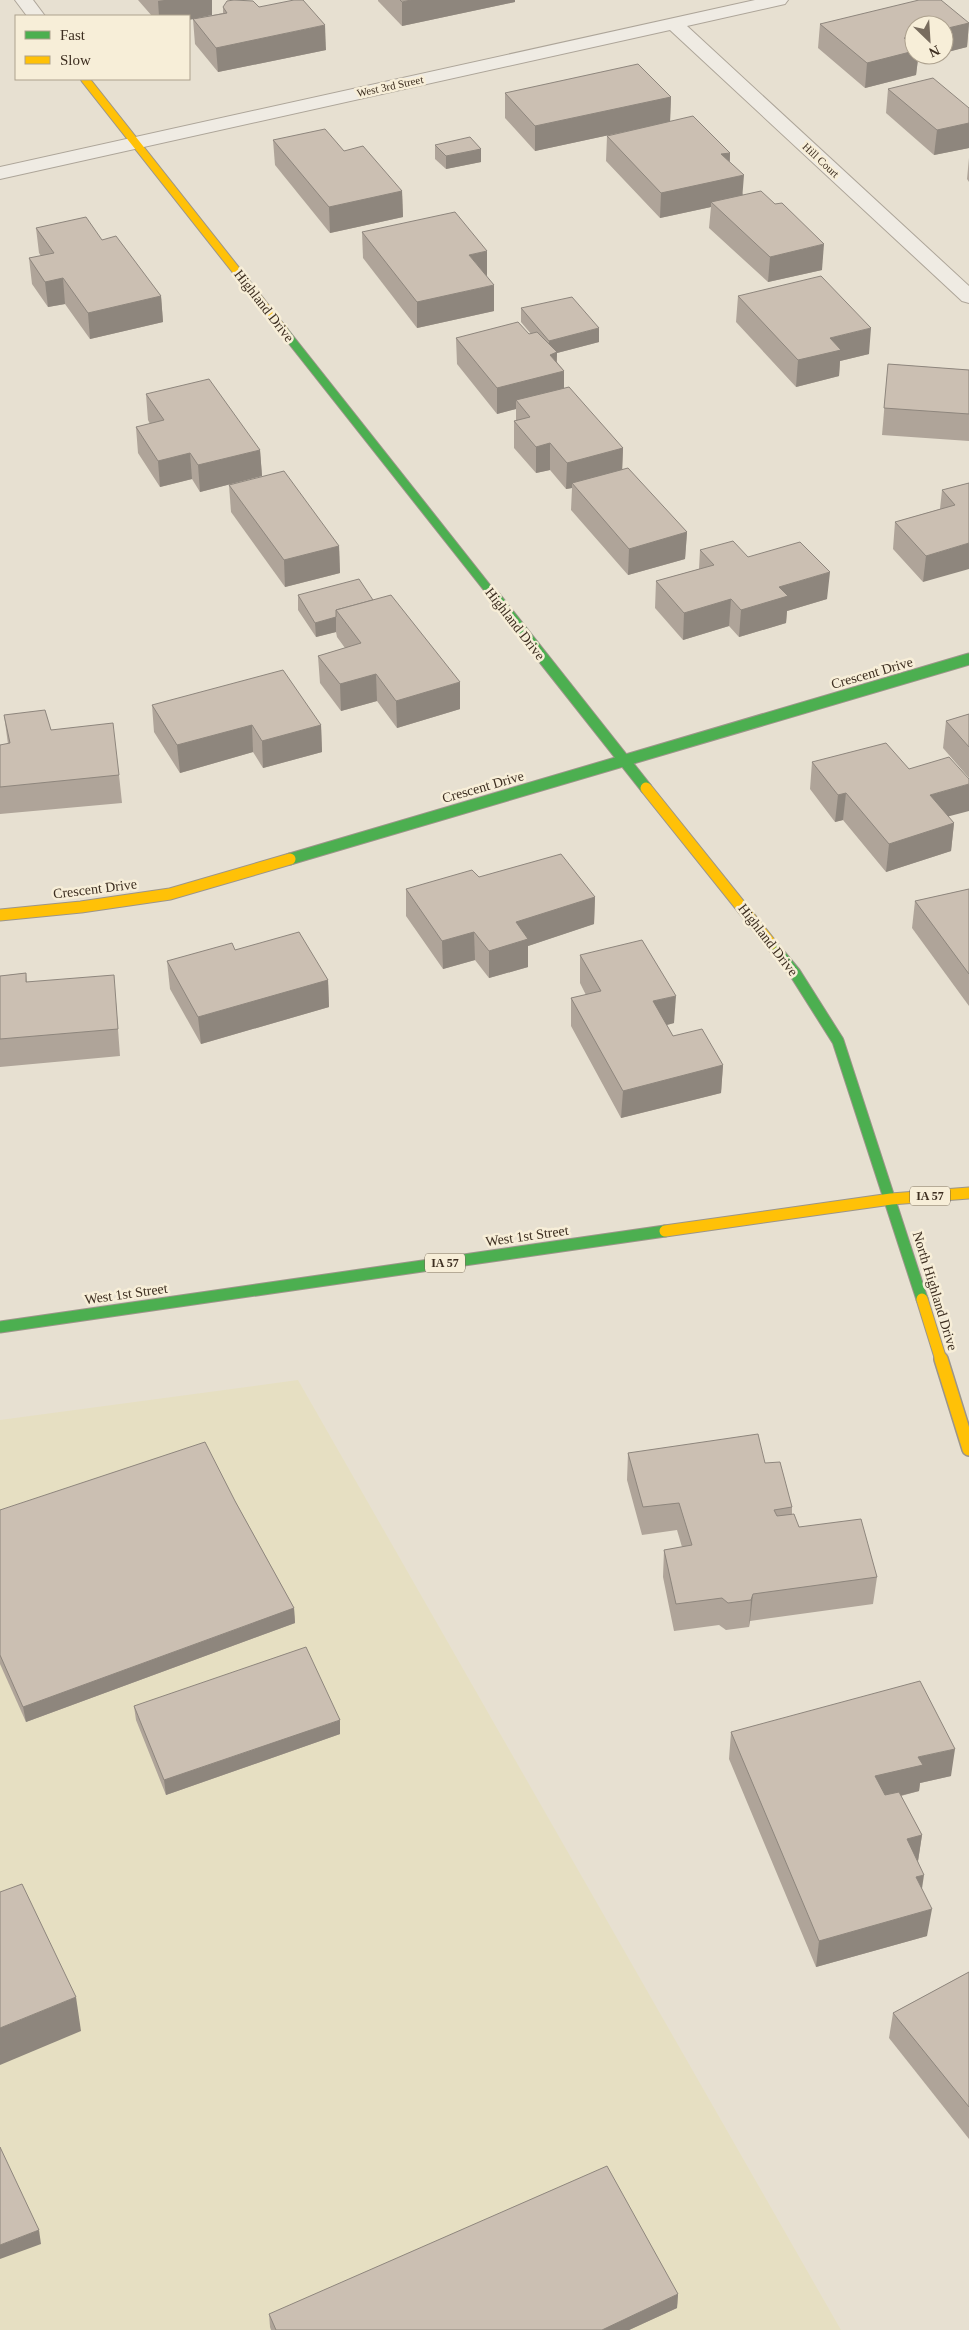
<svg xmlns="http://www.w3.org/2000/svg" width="969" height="2330" font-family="Georgia,serif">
<rect width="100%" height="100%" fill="#e7e0d1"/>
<polygon fill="#e6dfc2" points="298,1380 841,2330 0,2330 0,1420"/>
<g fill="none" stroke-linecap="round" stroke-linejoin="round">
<g stroke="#ada599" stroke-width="2">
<g id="street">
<polygon points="15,0 33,0 45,16 27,16"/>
<polygon points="755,0 788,0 785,4 687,26 969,286 969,303 962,301 670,30 0,179 0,167"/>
</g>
</g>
<g stroke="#9c958a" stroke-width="10">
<polyline id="fast-far1" points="284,331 496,599"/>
</g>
<g stroke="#9c958a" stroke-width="13">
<g id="fast">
<polyline points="495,597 646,788"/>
<polyline points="290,859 969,659"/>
<polyline points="771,944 795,973 838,1041 922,1299"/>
<polyline points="0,1327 665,1231"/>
</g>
</g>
<g stroke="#9c958a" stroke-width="10">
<polyline id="slow-far2" points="85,79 284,331"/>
</g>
<g stroke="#9c958a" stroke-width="13">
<g id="slow-far1">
<polyline points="646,788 771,944"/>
<polyline points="0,915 81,907 170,894 290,859"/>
<polyline points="665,1231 891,1199 969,1193"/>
<polyline points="922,1299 941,1360"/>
</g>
</g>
<g stroke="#9c958a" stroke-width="16">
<polyline id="slow" points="941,1359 969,1449"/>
</g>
<use href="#street" fill="#efebe3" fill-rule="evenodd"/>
<use href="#fast-far1" stroke="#4caf50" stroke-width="8"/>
<use href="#fast" stroke="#4caf50" stroke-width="11"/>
<use href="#slow-far2" stroke="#ffc107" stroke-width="8"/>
<use href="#slow-far1" stroke="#ffc107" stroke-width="11"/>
<use href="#slow" stroke="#ffc107" stroke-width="13"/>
</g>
<g fill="#afa499">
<polygon points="138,0 212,0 212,15 189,16 152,16"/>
<polygon points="378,0 515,0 515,2 402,26 378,1"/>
<polygon points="223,7 326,50 218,72 195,44 193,19 223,13"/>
<polygon points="969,22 967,47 918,59 916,75 865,88 818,48 820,24"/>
<polygon points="888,89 969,123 969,148 934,155 886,113"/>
<polygon points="505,93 671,97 670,122 730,153 730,162 743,195 822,270 768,282 709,228 711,207 660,218 606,161 607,136 655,125 535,151 505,118"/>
<polygon points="273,140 344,151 402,191 403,217 330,233 275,165"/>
<polygon points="435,145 481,149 481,162 446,169 435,159"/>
<polygon points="969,158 969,182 967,179"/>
<polygon points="36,228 102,240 161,296 163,322 90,339 65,304 48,307 32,284 29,258 41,256 39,253"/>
<polygon points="362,232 494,311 417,328 363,258"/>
<polygon points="738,296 869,354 840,361 839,376 796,387 736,322"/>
<polygon points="521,308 599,342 557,353 557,362 564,371 564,388 623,448 622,470 687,532 685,559 628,575 571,510 572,488 566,489 550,470 536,473 514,448 514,421 516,421 516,409 497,414 457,364 456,338 531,334 521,322"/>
<polygon points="888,364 969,370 969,441 882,435"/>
<polygon points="146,394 260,450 262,476 200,492 192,479 160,487 138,453 136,427 150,424 148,420"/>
<polygon points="969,483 923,582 893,549 895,522 940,509 942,490"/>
<polygon points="229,485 339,546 340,573 285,587 231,512"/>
<polygon points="700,550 748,557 827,599 787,611 786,623 739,637 729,626 683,640 655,608 656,581 699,569"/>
<polygon points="298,595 373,600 460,709 397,728 377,701 341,711 320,683 318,656 345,648 337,637 336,632 316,637 298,610"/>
<polygon points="152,705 321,725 322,752 263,768 253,752 180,773 154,732"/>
<polygon points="969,714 969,778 943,748 946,721"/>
<polygon points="4,715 51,730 119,775 122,803 0,814 0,745 8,744"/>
<polygon points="812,762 954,823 951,851 886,872 843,820 835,822 810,789"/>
<polygon points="479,877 595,897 594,924 528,946 528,967 489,978 475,960 443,969 406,916 406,889"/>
<polygon points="969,889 969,1006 912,928 915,901"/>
<polygon points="235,950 328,980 329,1007 201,1044 170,989 167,961"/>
<polygon points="580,955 674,1023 667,1025 673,1036 723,1065 721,1093 621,1118 571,1026 571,998 586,995 580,983"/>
<polygon points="26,973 27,982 116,1002 120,1056 0,1067 0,976"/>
<polygon points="628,1453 765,1463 792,1507 792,1515 799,1527 877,1577 873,1604 750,1621 749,1627 726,1630 719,1625 674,1631 663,1577 664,1550 682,1547 677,1530 642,1535 627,1480"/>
<polygon points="235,1501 294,1608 295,1623 26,1722 0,1664 0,1510"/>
<polygon points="134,1706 340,1734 166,1795 136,1720"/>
<polygon points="731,1732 951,1776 920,1783 919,1791 901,1796 922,1835 918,1861 922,1890 927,1936 816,1967 729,1759"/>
<polygon points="969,1972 969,2139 889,2038 893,2013"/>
<polygon points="678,2294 677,2308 629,2330 271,2330 270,2327 269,2314"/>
</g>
<g fill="#8e867d">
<polygon points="164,0 212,0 212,15 189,20 189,16 159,16 158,1"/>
<polygon points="411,0 515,0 515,2 402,26 402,2"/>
<polygon points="969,23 967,47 944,53 944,29"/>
<polygon points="325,25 326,50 218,72 216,48"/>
<polygon points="914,36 914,55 934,55 918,59 916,75 865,88 867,63 904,38"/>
<polygon points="671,97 670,122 535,151 535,126"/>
<polygon points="969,123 969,148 934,155 937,130"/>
<polygon points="481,149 481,162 446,169 446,156"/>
<polygon points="730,153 729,178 744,175 742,200 711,202 711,207 660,218 661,193 721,154"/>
<polygon points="402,191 403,217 330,233 329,207"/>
<polygon points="824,244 822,270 768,282 770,257"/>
<polygon points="487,251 487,277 469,255"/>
<polygon points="63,278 65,304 48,307 45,282"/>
<polygon points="494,285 494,311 417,328 417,302"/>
<polygon points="161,296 163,322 90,339 88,313"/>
<polygon points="599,328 599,342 557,353 556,373 564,371 564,397 516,400 516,409 497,414 497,388 548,355 549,341"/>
<polygon points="871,328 869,354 840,361 839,376 796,387 798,360 830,338"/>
<polygon points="550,443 550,470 536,473 536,447"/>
<polygon points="623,448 622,474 572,483 572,488 566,489 567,463"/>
<polygon points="260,450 262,476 200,492 198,465"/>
<polygon points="190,453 192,479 160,487 158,461"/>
<polygon points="687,532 685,559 628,575 629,549"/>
<polygon points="969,543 969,569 923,582 926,556"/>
<polygon points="339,546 340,573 285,587 284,560"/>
<polygon points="830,572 827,599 787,611 786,623 739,637 741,610 779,587"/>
<polygon points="731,599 729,626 683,640 684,613"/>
<polygon points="336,617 336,632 316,637 315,623"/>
<polygon points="376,674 377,701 341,711 340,684"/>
<polygon points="460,682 460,709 397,728 396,701"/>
<polygon points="252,725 253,752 180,773 177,745"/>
<polygon points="321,725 322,752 263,768 262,741"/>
<polygon points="969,784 969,811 927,822 930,795"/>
<polygon points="846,793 843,820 835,822 838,795"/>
<polygon points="954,823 951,851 886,872 889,844"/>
<polygon points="595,897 594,924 528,946 528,967 489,978 489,951 516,922"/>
<polygon points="474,932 475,960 443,969 442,941"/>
<polygon points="328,980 329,1007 201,1044 198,1017"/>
<polygon points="676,996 674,1023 651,1029 653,1001"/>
<polygon points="723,1065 721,1093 621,1118 623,1091"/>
<polygon points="753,1594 750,1621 749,1627 751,1600"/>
<polygon points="294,1608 295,1623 26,1722 23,1707"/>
<polygon points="340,1720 340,1734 166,1795 164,1780"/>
<polygon points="955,1749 951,1776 920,1783 919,1791 871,1803 875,1776 918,1757"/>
<polygon points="922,1835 918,1861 902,1865 907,1839"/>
<polygon points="924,1875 920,1902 916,1877"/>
<polygon points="932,1909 927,1936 816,1967 819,1941"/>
<polygon points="76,1997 81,2031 0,2065 0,2028"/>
<polygon points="39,2230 41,2244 0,2259 0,2245"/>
<polygon points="678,2294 677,2308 629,2330 602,2330"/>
</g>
<g fill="#cbbfb2" stroke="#8e867d">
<polygon points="234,0 253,1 259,7 294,0 303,0 325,25 216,48 193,19 227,13 223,7 227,1"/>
<polygon points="400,0 411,0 402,2"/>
<polygon points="919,0 941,0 969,23 944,29 944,25 914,25 914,36 904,38 914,47 914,51 867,63 820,24"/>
<polygon points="638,64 671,97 535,126 505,93"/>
<polygon points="933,78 969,108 969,123 937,130 888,89"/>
<polygon points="693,116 730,153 721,154 744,175 661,193 607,136"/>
<polygon points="325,129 344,151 363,146 402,191 329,207 273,140"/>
<polygon points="470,137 481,149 446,156 435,145"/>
<polygon points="761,191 775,204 782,203 824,244 770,257 711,202"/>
<polygon points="455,212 487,251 469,255 494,285 417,302 362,232"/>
<polygon points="86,217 102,240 116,236 161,296 88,313 63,278 45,282 29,258 54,253 36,228"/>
<polygon points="821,276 871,328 830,338 841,350 798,360 738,296"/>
<polygon points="572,297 599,328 549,341 521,308"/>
<polygon points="518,322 529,334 537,332 557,352 550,355 564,371 497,388 456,338"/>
<polygon points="888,364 969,370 969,414 884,408"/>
<polygon points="209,379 260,450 198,465 190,453 158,461 136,427 164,420 146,394"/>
<polygon points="569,387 623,448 567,463 550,443 536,447 514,421 530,417 516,400"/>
<polygon points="628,468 687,532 629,549 572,483"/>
<polygon points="284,471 339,546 284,560 229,485"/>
<polygon points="969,483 969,543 926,556 895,522 955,505 942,490"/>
<polygon points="733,541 748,557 800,542 830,572 779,587 788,596 741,610 731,599 684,613 656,581 714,565 700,550"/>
<polygon points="359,579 373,600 336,610 336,617 315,623 298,595"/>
<polygon points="391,595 460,682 396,701 376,674 340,684 318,656 361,643 336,610"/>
<polygon points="283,670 321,725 262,741 252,725 177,745 152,705"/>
<polygon points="45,710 51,730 113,723 119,775 0,787 0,745 10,743 4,715"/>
<polygon points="969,714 969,747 946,721"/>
<polygon points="886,743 909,769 949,757 969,779 969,784 930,795 954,823 889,844 846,793 838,795 812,762"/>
<polygon points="561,854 595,897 516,922 528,939 489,951 474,932 442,941 406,889 472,870 479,877"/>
<polygon points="969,889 969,974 915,901"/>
<polygon points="299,932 328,980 198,1017 167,961 232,943 235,950"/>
<polygon points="642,940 676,996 653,1001 673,1036 702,1029 723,1065 623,1091 571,998 601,991 580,955"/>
<polygon points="26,973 26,982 114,975 118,1029 0,1039 0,976"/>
<polygon points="758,1434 765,1463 780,1462 792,1507 774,1510 777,1516 794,1514 799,1527 861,1519 877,1577 753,1594 751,1600 728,1603 722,1598 676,1604 664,1550 692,1545 679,1503 643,1507 628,1453"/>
<polygon points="205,1442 235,1501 294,1608 23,1707 0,1655 0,1510"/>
<polygon points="306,1647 340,1720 164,1780 134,1706"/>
<polygon points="920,1681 955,1749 918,1757 923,1765 875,1776 885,1795 899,1792 922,1835 907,1839 924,1875 916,1877 932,1909 819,1941 731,1732"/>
<polygon points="22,1884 76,1997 0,2028 0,1892"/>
<polygon points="969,1972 969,2107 893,2013"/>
<polygon points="0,2147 39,2230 0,2245"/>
<polygon points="607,2166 678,2294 602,2330 276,2330 269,2314"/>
</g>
<g text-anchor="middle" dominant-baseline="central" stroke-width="5" stroke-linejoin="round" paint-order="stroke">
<g font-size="11" fill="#3d2e20" stroke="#f7eed8">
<text transform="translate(390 86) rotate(-12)">West 3rd Street</text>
<text transform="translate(821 160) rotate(43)">Hill Court</text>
</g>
<g fill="#f7eed8" stroke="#756857" stroke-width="1">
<rect x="910" y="1186.5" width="40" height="19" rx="4"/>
<rect x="425" y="1253.5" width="40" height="19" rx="4"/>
</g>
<g font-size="12" font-weight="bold" fill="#3d2e20">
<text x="930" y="1196">IA 57</text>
<text x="445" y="1263">IA 57</text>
</g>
<g font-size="14" fill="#3d2e20" stroke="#f7eed8">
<text transform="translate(264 306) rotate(52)">Highland Drive</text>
<text transform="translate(515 624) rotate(52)">Highland Drive</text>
<text transform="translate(872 673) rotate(-16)">Crescent Drive</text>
<text transform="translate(483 787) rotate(-16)">Crescent Drive</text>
<text transform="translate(95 889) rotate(-7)">Crescent Drive</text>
<text transform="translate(768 940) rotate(52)">Highland Drive</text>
<text transform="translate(527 1236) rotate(-8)">West 1st Street</text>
<text transform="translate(935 1291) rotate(73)">North Highland Drive</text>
<text transform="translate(126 1294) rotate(-8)">West 1st Street</text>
</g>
</g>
<rect x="15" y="15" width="175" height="65" fill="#f7eed8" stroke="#ada18e"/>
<rect x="25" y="31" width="25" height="8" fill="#4caf50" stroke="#ada18e"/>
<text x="60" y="40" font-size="15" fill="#3d2e20">Fast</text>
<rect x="25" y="56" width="25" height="8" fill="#ffc107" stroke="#ada18e"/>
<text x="60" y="65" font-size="15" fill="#3d2e20">Slow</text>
<g transform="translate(929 40) rotate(155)"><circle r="24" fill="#f7eed8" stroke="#ada18e"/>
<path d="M0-4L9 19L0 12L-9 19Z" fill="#786c5e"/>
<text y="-8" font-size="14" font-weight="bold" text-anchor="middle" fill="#3d2e20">N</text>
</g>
</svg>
